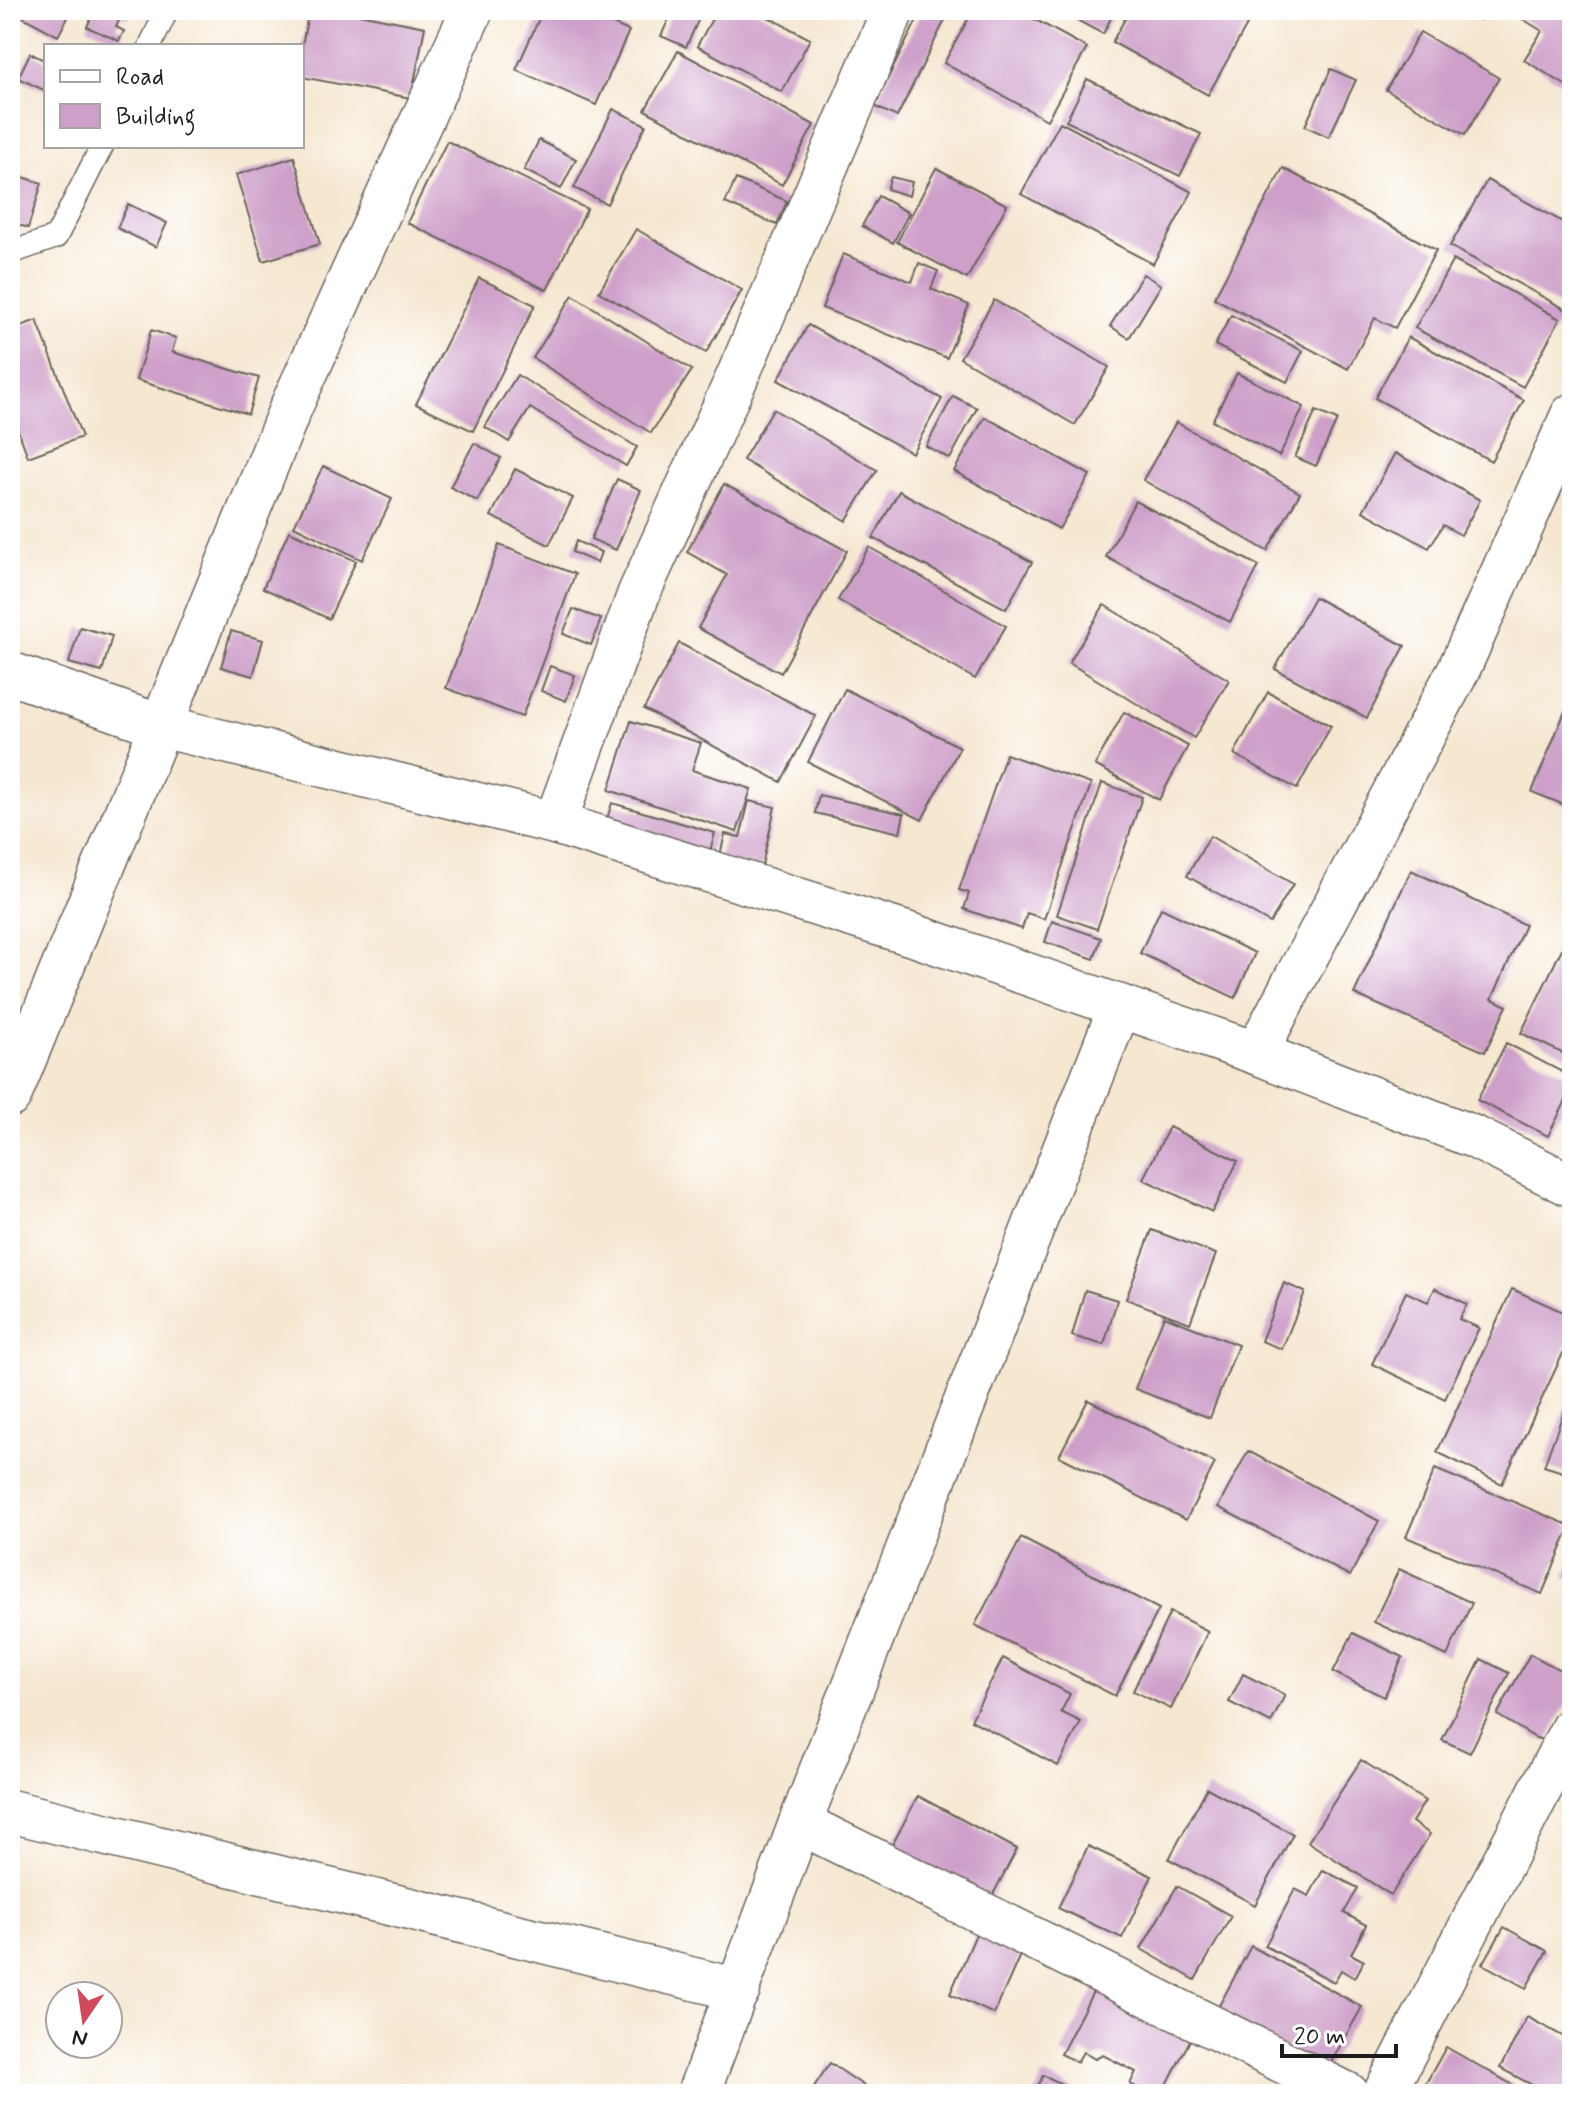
<svg xmlns="http://www.w3.org/2000/svg" width="1582" height="2104" font-family="Mynerve,sans-serif">
<rect width="100%" height="100%" fill="#fff"/>
<filter id="ink" filterUnits="userSpaceOnUse"><feTurbulence type="fractalNoise" baseFrequency=".0125" numOctaves="2"/><feDisplacementMap in="SourceGraphic" scale="16" xChannelSelector="R" yChannelSelector="G"/><feConvolveMatrix kernelMatrix="1 2 1 2 8 2 1 2 1" color-interpolation-filters="sRGB"/></filter>
<filter id="wash" filterUnits="userSpaceOnUse"><feTurbulence type="fractalNoise" baseFrequency=".006" numOctaves="4" result="noise"/><feDisplacementMap in="SourceGraphic" scale="32" xChannelSelector="R" yChannelSelector="G"/><feGaussianBlur stdDeviation="1.8" result="paint"/><feColorMatrix in="noise" values="0 0 0 0 0 0 0 0 0 0 0 0 0 0 0 0 0 1.4 0 .05"/><feComposite in="paint" operator="in"/></filter>
<g filter="url(#wash)">
<rect width="100%" height="100%" fill="#f5e7d0"/>
<g id="blocks">
<g fill="#ce9fc9">
<polygon points="10,10 72,10 58,36"/>
<polygon points="94,10 132,10 128,19 121,16 116,27 124,31 119,41 87,27"/>
<polygon points="309,10 339,10 425,27 411,98 302,77 302,45"/>
<polygon points="543,10 580,10 629,31 596,105 516,70"/>
<polygon points="673,10 703,10 686,47 661,36"/>
<polygon points="717,10 755,10 810,39 782,92 697,46"/>
<polygon points="922,10 950,10 897,117 874,106"/>
<polygon points="973,10 1018,10 1087,48 1047,120 944,63"/>
<polygon points="1067,10 1115,10 1103,34 1065,14"/>
<polygon points="1130,10 1219,10 1247,25 1208,95 1112,42"/>
<polygon points="1462,10 1486,10 1480,20"/>
<polygon points="1522,10 1572,10 1572,89 1524,60 1542,31 1518,16"/>
<polygon points="1420,32 1499,78 1465,135 1386,90"/>
<polygon points="678,51 814,125 782,185 645,110"/>
<polygon points="30,53 46,61 46,91 18,78"/>
<polygon points="1331,69 1356,80 1329,137 1305,126"/>
<polygon points="1087,79 1201,134 1180,176 1066,121"/>
<polygon points="613,109 646,125 607,204 574,188"/>
<polygon points="1060,122 1192,192 1153,264 1021,194"/>
<polygon points="539,140 576,159 561,189 524,170"/>
<polygon points="447,141 587,209 547,290 407,223"/>
<polygon points="294,157 320,244 263,261 236,175"/>
<polygon points="936,168 1007,205 967,279 897,242"/>
<polygon points="1283,168 1436,250 1395,328 1375,318 1348,369 1214,298"/>
<polygon points="10,173 42,183 28,228 10,222"/>
<polygon points="891,177 912,182 909,196 887,189"/>
<polygon points="736,179 787,201 777,225 725,203"/>
<polygon points="1487,180 1572,227 1572,313 1450,246"/>
<polygon points="878,196 909,213 893,243 862,226"/>
<polygon points="128,204 167,223 156,247 117,228"/>
<polygon points="636,229 742,290 706,353 599,292"/>
<polygon points="843,254 912,282 919,263 938,271 931,289 969,305 947,358 822,308"/>
<polygon points="1453,260 1560,319 1523,387 1415,328"/>
<polygon points="1143,274 1161,285 1129,338 1110,326"/>
<polygon points="479,278 535,305 473,431 416,404"/>
<polygon points="573,295 692,370 651,433 533,358"/>
<polygon points="994,300 1109,367 1075,425 960,358"/>
<polygon points="1231,315 1303,351 1287,382 1215,345"/>
<polygon points="37,320 82,437 28,457 10,408 10,330"/>
<polygon points="808,325 942,399 912,453 778,380"/>
<polygon points="151,330 176,338 172,352 259,378 248,414 136,380"/>
<polygon points="1408,337 1524,400 1491,461 1375,398"/>
<polygon points="1237,373 1304,407 1279,456 1212,421"/>
<polygon points="517,375 637,447 626,466 530,408 509,442 485,427"/>
<polygon points="953,396 977,408 950,459 926,446"/>
<polygon points="773,409 877,470 846,521 743,460"/>
<polygon points="1316,411 1337,420 1316,466 1295,457"/>
<polygon points="985,417 1090,475 1059,529 954,471"/>
<polygon points="1176,422 1300,493 1267,551 1143,480"/>
<polygon points="474,443 501,458 477,501 450,487"/>
<polygon points="1395,453 1480,500 1461,535 1443,525 1429,548 1363,511"/>
<polygon points="323,466 392,499 362,560 294,526"/>
<polygon points="515,469 573,498 549,545 491,516"/>
<polygon points="617,479 641,490 616,550 591,539"/>
<polygon points="724,484 847,551 781,673 698,628 727,575 687,552"/>
<polygon points="899,491 1032,562 1006,609 873,538"/>
<polygon points="1135,501 1259,566 1230,622 1106,557"/>
<polygon points="289,531 356,561 329,619 263,588"/>
<polygon points="576,541 601,552 597,563 572,552"/>
<polygon points="499,545 575,574 522,717 446,688"/>
<polygon points="869,547 1006,626 975,679 838,600"/>
<polygon points="1314,597 1405,646 1367,718 1275,669"/>
<polygon points="10,605 17,607 11,629 10,629"/>
<polygon points="1104,605 1229,680 1194,738 1069,663"/>
<polygon points="573,609 601,619 591,645 563,634"/>
<polygon points="80,627 112,636 102,672 69,663"/>
<polygon points="231,631 263,640 253,676 221,667"/>
<polygon points="679,643 816,716 781,782 644,709"/>
<polygon points="550,666 575,675 566,701 541,691"/>
<polygon points="845,689 960,747 922,820 808,762"/>
<polygon points="1268,692 1331,726 1297,789 1234,754"/>
<polygon points="1572,694 1572,808 1532,792"/>
<polygon points="1124,712 1188,746 1159,800 1095,765"/>
<polygon points="631,721 701,743 692,770 751,789 737,832 609,790"/>
<polygon points="1006,754 1091,784 1044,919 1027,913 1022,929 964,909 969,893 959,890"/>
<polygon points="1102,783 1142,797 1097,929 1057,915"/>
<polygon points="819,795 904,814 900,833 815,813"/>
<polygon points="749,801 775,807 761,870 719,860 725,834 740,837"/>
<polygon points="612,803 715,833 709,855 605,825"/>
<polygon points="1210,836 1293,884 1270,923 1187,876"/>
<polygon points="1411,870 1525,925 1492,999 1507,1006 1485,1052 1354,994"/>
<polygon points="1161,908 1255,953 1235,998 1140,953"/>
<polygon points="1052,921 1101,938 1094,959 1045,942"/>
<polygon points="1572,928 1572,1058 1521,1033"/>
<polygon points="1506,1043 1572,1077 1572,1089 1548,1136 1477,1100"/>
<polygon points="1169,1127 1238,1161 1212,1212 1143,1179"/>
<polygon points="1152,1230 1216,1254 1190,1323 1126,1299"/>
<polygon points="1284,1283 1305,1292 1282,1349 1261,1341"/>
<polygon points="1435,1288 1467,1304 1459,1319 1479,1328 1445,1399 1372,1364 1406,1292 1428,1302"/>
<polygon points="1512,1289 1572,1316 1572,1334 1502,1484 1437,1452"/>
<polygon points="1085,1290 1117,1300 1104,1345 1072,1336"/>
<polygon points="1164,1316 1238,1345 1210,1418 1135,1389"/>
<polygon points="1572,1389 1572,1475 1544,1466"/>
<polygon points="1088,1400 1215,1463 1186,1520 1059,1456"/>
<polygon points="1248,1451 1379,1521 1350,1576 1218,1507"/>
<polygon points="1435,1469 1571,1526 1542,1594 1406,1537"/>
<polygon points="1021,1538 1159,1609 1115,1696 975,1625"/>
<polygon points="1572,1562 1572,1580 1565,1576"/>
<polygon points="1399,1569 1472,1603 1447,1656 1374,1622"/>
<polygon points="1170,1612 1208,1631 1171,1709 1133,1691"/>
<polygon points="1353,1633 1403,1657 1384,1697 1333,1672"/>
<polygon points="1530,1654 1572,1676 1572,1694 1547,1741 1536,1738 1497,1715"/>
<polygon points="1003,1658 1070,1694 1061,1712 1081,1722 1058,1766 971,1720"/>
<polygon points="1481,1659 1509,1673 1470,1753 1442,1740"/>
<polygon points="1243,1674 1285,1695 1271,1723 1229,1702"/>
<polygon points="1361,1760 1425,1801 1412,1822 1430,1834 1391,1895 1308,1842"/>
<polygon points="1207,1788 1293,1834 1255,1905 1169,1859"/>
<polygon points="918,1796 1017,1849 989,1902 890,1849"/>
<polygon points="1088,1846 1152,1876 1122,1938 1058,1908"/>
<polygon points="1323,1870 1358,1888 1344,1913 1366,1925 1351,1954 1364,1961 1355,1978 1341,1970 1334,1982 1265,1946 1295,1889 1309,1896"/>
<polygon points="1177,1886 1231,1916 1195,1980 1141,1949"/>
<polygon points="979,1927 1024,1946 994,2014 950,1994"/>
<polygon points="1504,1927 1547,1951 1526,1988 1483,1964"/>
<polygon points="1251,1946 1362,2007 1324,2075 1214,2015"/>
<polygon points="1101,1976 1198,2025 1162,2094 1150,2094 1130,2084 1136,2072 1103,2055 1095,2059 1083,2052 1077,2062 1061,2054"/>
<polygon points="1527,2017 1572,2041 1572,2094 1549,2094 1500,2068"/>
<polygon points="1446,2047 1525,2092 1524,2094 1420,2094"/>
<polygon points="830,2063 876,2094 809,2094"/>
<polygon points="1043,2075 1083,2094 1035,2094"/>
</g>
</g>
</g>
<g filter="url(#ink)">
<use href="#blocks" fill-opacity="0" stroke="#68635b" stroke-width="2"/>
<g fill="none" stroke-linecap="round" stroke-linejoin="round">
<g stroke="#68635b" stroke-width="25">
<g id="service">
<polyline points="150,46 167,10"/>
<polyline points="10,253 56,237 102,146"/>
</g>
</g>
<g stroke="#68635b" stroke-width="45">
<g id="minor">
<polyline points="10,673 161,726 555,823 916,936 1256,1053 1474,1137 1572,1186"/>
<polyline points="555,823 639,593 739,373 893,10"/>
<polyline points="1256,1053 1459,669 1572,415"/>
<polyline points="10,1096 291,407 472,10"/>
<polyline points="10,1811 739,1990"/>
<polyline points="800,1823 1348,2094"/>
<polyline points="698,2094 800,1823 1120,1006"/>
<polyline points="1384,2094 1572,1728"/>
</g>
</g>
<use href="#service" stroke="#fff" stroke-width="22"/>
<use href="#minor" stroke="#fff" stroke-width="42"/>
</g>
</g>
<rect width="1582" height="2104" fill="none" stroke="#fff" stroke-width="40"/>
<rect x="44" y="44" width="260" height="104" fill="#ffffff" stroke="#a4a4a4" stroke-width="2"/>
<rect x="60" y="70" width="40" height="12" fill="#ffffff" stroke="#a4a4a4" stroke-width="2"/>
<text x="116" y="84" font-size="24" fill="#1c1c1c">Road</text>
<rect x="60" y="104" width="40" height="24" fill="#ce9fc9" stroke="#a4a4a4" stroke-width="2"/>
<text x="116" y="124" font-size="24" fill="#1c1c1c">Building</text>
<g transform="translate(84 2020) rotate(193)"><circle r="38" fill="#ffffff" stroke="#a4a4a4" stroke-width="2"/>
<path d="M0-6L14 30L0 20L-14 30Z" fill="#d1495b"/>
<text y="-12" font-size="22" font-weight="bold" text-anchor="middle" fill="#1c1c1c">N</text>
</g>
<path d="M1282 2044v12h114v-12" fill="none" stroke="#1c1c1c" stroke-width="4"/>
<text x="1294" y="2044" font-size="24" fill="#1c1c1c" stroke="#ffffff" stroke-width="6" paint-order="stroke">20 m</text>
</svg>
